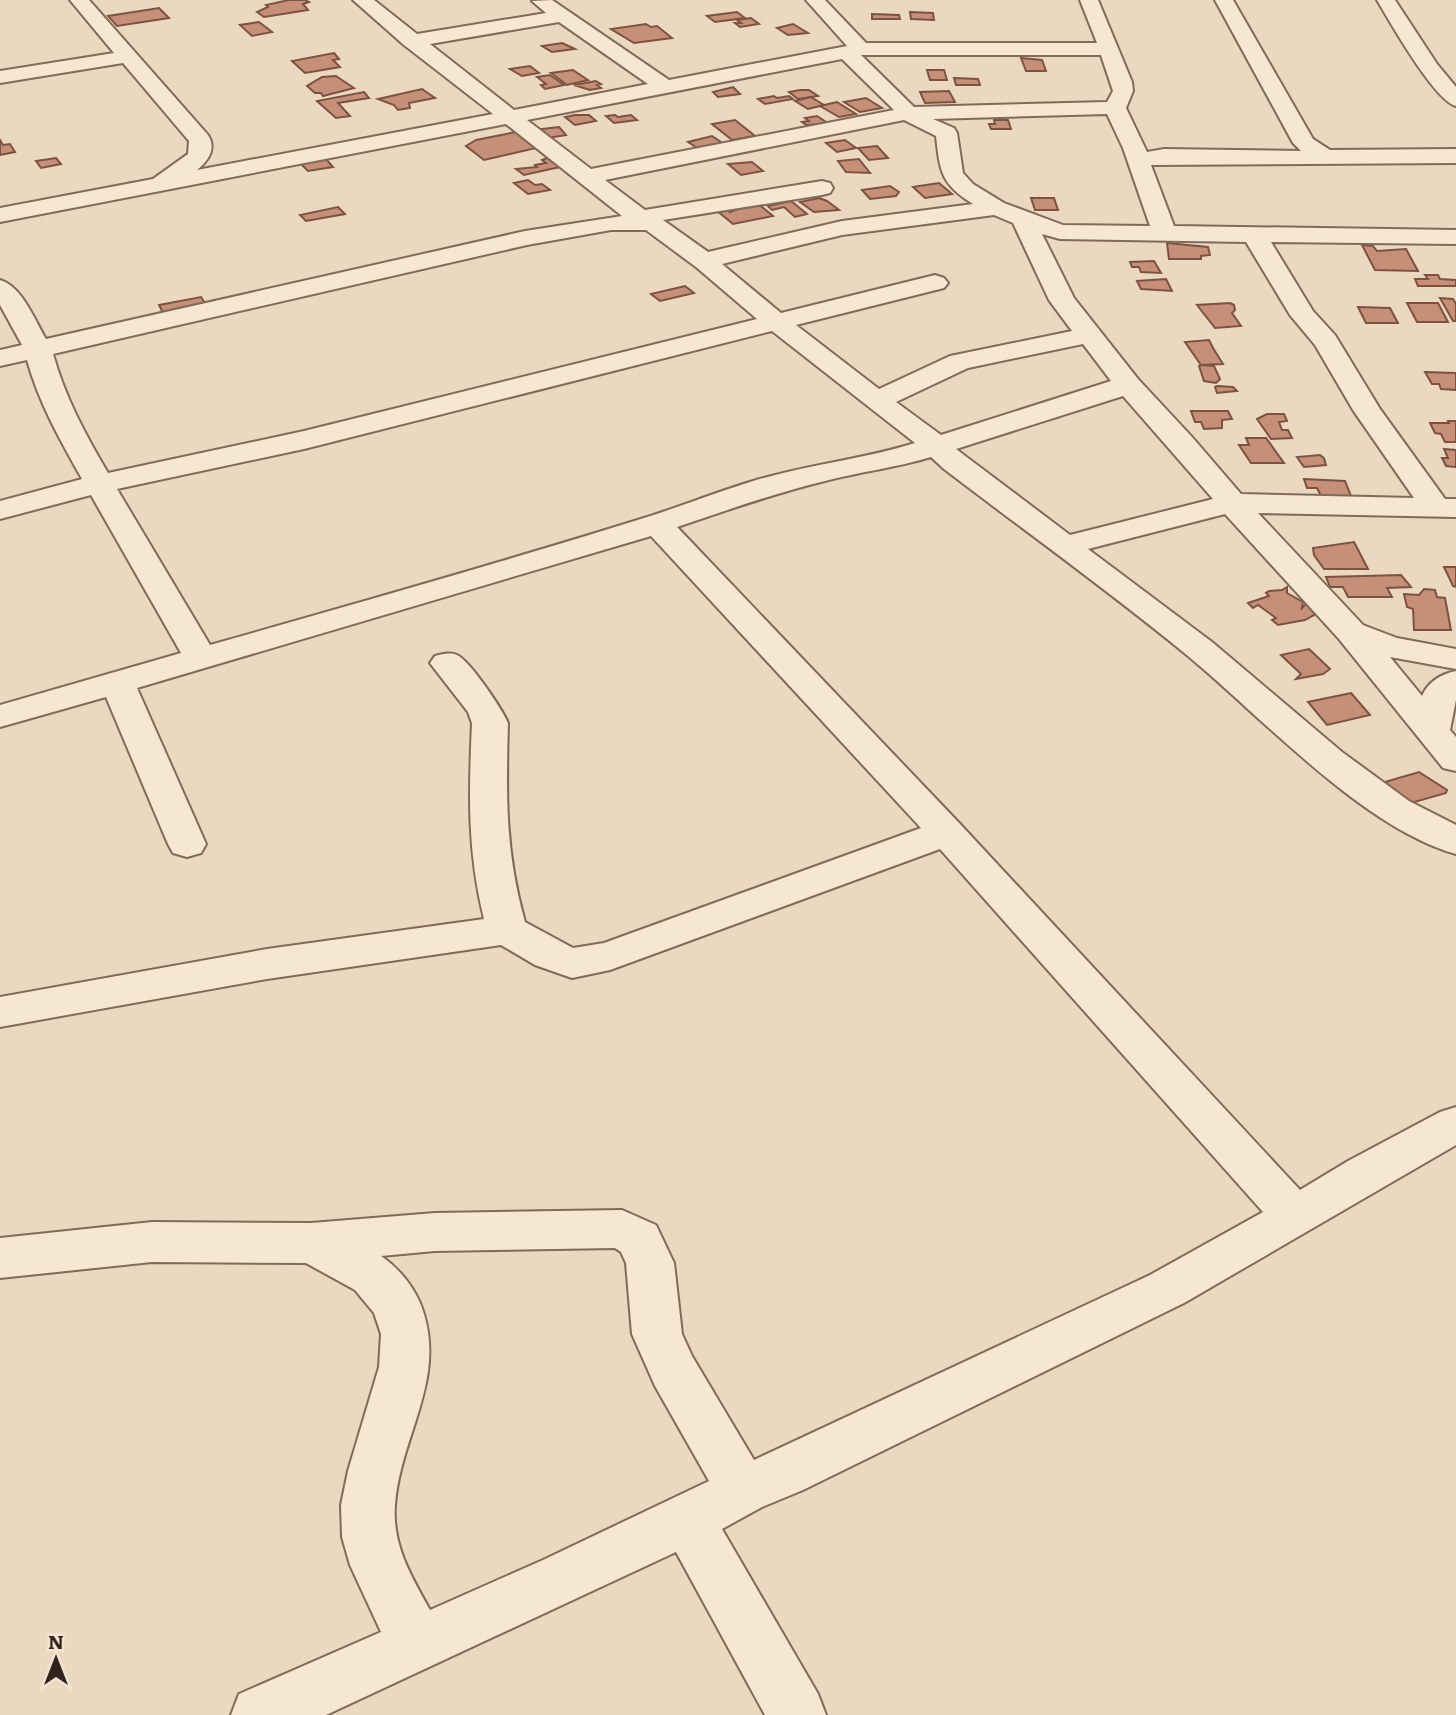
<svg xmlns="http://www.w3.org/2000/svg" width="1456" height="1715" font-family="Literata,serif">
<rect width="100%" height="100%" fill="#ead8c0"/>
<g fill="#c58f78" stroke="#7e5241" stroke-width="2">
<polygon points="289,0 305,0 309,2 303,4 308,10 264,17 257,12 268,7 266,5"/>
<polygon points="159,8 169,18 117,26 108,16"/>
<polygon points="737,12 745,18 715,22 707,16"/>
<polygon points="910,12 933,13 934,20 911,19"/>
<polygon points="872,14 899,15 900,19 872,19"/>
<polygon points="751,18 759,24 740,27 735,23 741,23 737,20"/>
<polygon points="259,22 272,32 252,36 240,25"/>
<polygon points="646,24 651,27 657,26 672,38 634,43 611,29"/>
<polygon points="793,24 808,33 788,35 777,28"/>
<polygon points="562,43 575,49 552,52 542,46"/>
<polygon points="334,53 339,59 333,60 340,67 305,73 292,61"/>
<polygon points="1021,58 1042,60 1046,71 1026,71"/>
<polygon points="530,66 539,73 522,76 510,69"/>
<polygon points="573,70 588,80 567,85 551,73"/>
<polygon points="927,70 944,70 947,80 930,80"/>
<polygon points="550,75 564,85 545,89 541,85 546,84 537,77"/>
<polygon points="336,76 354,88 323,96 321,93 315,93 307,86 322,77"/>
<polygon points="954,78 978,79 980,85 956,85"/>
<polygon points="596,81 601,84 597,85 601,88 590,90 574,85"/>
<polygon points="733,87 740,94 718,97 713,92"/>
<polygon points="422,89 435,98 409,103 410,108 398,110 394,105 378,99"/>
<polygon points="800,90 809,90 818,96 798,99 789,92"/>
<polygon points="949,91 955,102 925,103 920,92"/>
<polygon points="364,92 369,98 338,103 350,116 336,118 317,101"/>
<polygon points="774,96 777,98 789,96 793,99 765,104 758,99"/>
<polygon points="811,97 824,105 808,109 795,101"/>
<polygon points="866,98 882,108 860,112 844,102"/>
<polygon points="837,102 856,114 839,117 820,106"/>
<polygon points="575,115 589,115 596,121 575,125 565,117"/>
<polygon points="615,115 618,117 631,115 637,120 614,123 606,116"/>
<polygon points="817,116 829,124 806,125 802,122 809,121 805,118"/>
<polygon points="735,120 755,136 732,140 712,124"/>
<polygon points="994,120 1008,120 1011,129 991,129 989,124 995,124"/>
<polygon points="559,127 566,135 542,139 533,130"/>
<polygon points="516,132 536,148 484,160 466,146 476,140"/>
<polygon points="712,136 724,144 700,150 688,142"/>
<polygon points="0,140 3,145 10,144 15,152 0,155"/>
<polygon points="845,140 856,148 837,152 826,143"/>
<polygon points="877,146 888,158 869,160 858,148"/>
<polygon points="56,158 61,164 41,168 36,161"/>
<polygon points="325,158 333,167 308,171 300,163"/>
<polygon points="547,158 560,167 524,175 516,169 537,167 535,165 546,163 542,160"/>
<polygon points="859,159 870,173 846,172 838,161"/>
<polygon points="752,162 763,171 741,175 728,164"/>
<polygon points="528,180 535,185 542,184 550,190 528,194 514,183"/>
<polygon points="939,183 952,194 925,198 913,187"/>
<polygon points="890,186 899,192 896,196 870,199 862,190"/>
<polygon points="819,198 827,201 839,210 814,212 800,202"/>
<polygon points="1031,198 1054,198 1058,210 1035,210"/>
<polygon points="791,201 807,214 795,217 784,207 772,210 768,206"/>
<polygon points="756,202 773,216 733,224 716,210 726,208 730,212"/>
<polygon points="338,207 345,214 306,221 300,215"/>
<polygon points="1167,243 1208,247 1210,255 1201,256 1201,259 1169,259"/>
<polygon points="1362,245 1373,246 1377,251 1406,249 1418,271 1375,270"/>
<polygon points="1154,261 1161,273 1141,272 1139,267 1132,267 1130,262"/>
<polygon points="1425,275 1438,275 1440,279 1456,280 1456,286 1418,286 1415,279 1428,279"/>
<polygon points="1166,279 1172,291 1141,289 1137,281"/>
<polygon points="685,286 694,293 660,301 651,294"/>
<polygon points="201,297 208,308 165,317 159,305"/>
<polygon points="1440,298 1453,299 1456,304 1456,321 1453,321"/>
<polygon points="1230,303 1234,305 1235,310 1232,313 1241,326 1215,328 1197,305"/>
<polygon points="1407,303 1438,303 1448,322 1417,322"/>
<polygon points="1358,307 1390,308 1398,323 1366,323"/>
<polygon points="1209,340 1213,348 1223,364 1201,365 1185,342"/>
<polygon points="1201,365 1214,366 1220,379 1216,383 1204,381 1199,366"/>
<polygon points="1425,372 1456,373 1456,390 1441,389 1439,384 1432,384"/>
<polygon points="1217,386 1233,387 1237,391 1217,393 1215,387"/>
<polygon points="1191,411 1228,411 1232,419 1222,420 1222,428 1204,429 1201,422 1195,422"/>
<polygon points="1267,414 1284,414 1287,421 1279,422 1282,430 1288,430 1292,438 1271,439 1257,419"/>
<polygon points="1448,421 1456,421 1456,442 1445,442 1441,434 1435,433 1430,423 1449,423"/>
<polygon points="1246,438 1266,438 1284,463 1251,463 1239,445 1249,445"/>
<polygon points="1444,449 1456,450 1456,467 1446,466 1442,458 1448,458"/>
<polygon points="1320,455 1324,458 1326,465 1304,467 1297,457"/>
<polygon points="1304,479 1345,481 1351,496 1321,496 1317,488 1307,488"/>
<polygon points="1354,542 1368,569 1324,569 1314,555 1313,548"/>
<polygon points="1444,567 1456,567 1456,587 1453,586"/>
<polygon points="1401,575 1411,587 1387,588 1392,597 1348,597 1343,587 1330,587 1326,577"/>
<polygon points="1287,587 1287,593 1303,602 1302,608 1306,604 1311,605 1315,611 1314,615 1305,620 1278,625 1272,620 1276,618 1258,605 1253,608 1248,603 1269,596 1266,593 1269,591 1282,590"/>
<polygon points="1424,589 1435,590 1437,597 1445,598 1451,630 1414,630 1413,609 1407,607 1404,594 1419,595"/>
<polygon points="1309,649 1330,669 1323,674 1296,679 1301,674 1281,655"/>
<polygon points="1351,693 1370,715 1327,725 1308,702"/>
<polygon points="1419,772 1447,790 1446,793 1411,803 1385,782"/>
</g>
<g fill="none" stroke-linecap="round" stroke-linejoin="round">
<g stroke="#816a59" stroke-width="4">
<g id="minor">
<path d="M70 0H89L208 135C217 149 208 161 197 170L493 114 404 45 353 0H374L417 34 546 13 532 1 552 0 669 80 847 46 806 0H825L866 43H1097L1080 0H1098L1132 82 1133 91 1126 108 1147 152 1164 149 1301 151 1293 143 1215 0H1233L1313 139 1330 150 1456 149V163L1151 165 1174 226 1456 230V244L1271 242 1313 311 1335 335 1380 409 1445 499H1456V517L1258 513 1363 625 1397 638 1456 649V669L1390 657 1422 696C1428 682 1441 674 1456 671V700L1450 730 1456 737V771L1443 768 1339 639 1225 514 1088 549 1212 642 1342 752 1409 801 1456 825V854C1363 828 1263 718 1188 656 1109 591 1025 531 944 469L931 457C895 468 858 472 821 482 772 494 725 511 677 527L960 824 1300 1190 1348 1161 1440 1112 1456 1107V1145L1184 1303 803 1490 762 1507 722 1529 818 1694 826 1715H765L676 1552 326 1715H231L239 1694 381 1632 350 1565 342 1537 341 1505 348 1471 379 1367 381 1334 374 1313 355 1290 306 1263 152 1262 0 1278V1238L152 1222 311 1223 435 1213 622 1210 656 1225 674 1263 682 1334 692 1356 754 1460 1150 1275 1263 1212 940 849 610 970 572 978 535 965 501 945 267 979 0 1027V997L267 949 484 919C467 850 469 793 472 723L468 712 430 663 435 656C443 654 450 652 457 655 470 661 502 709 508 723 506 796 505 851 525 922L573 948 604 943 921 828 651 536 137 688 206 844 201 853 187 857 173 853 168 844 106 697 0 727V705L181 653 91 495 0 519V501L82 479C60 440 39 403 27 360L0 366V350L22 345 0 305V280C22 286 35 321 46 339L525 231 622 216 506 124 0 222V208L153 179 188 154 189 141 123 63 0 83V71L114 53ZM559 22 648 84 514 110 430 44ZM861 55H1101L1113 91 1107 102 914 107ZM842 59 894 110 591 169 527 120ZM1107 114 1123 148 1150 226 1063 225 1004 203 973 184 963 173 957 133 954 128 933 119ZM904 120 936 136C940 172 941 184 973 204L842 221 708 252 663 220 822 195 830 193 833 188 830 183 822 181 645 210 605 180ZM994 215 1013 223 1049 300 1072 331 950 356 879 389 796 325 944 288 948 283 944 278 935 275 781 313 722 264 842 235ZM611 230H646L696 267 757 319 304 431 108 473C85 434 65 397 53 354L527 245ZM1042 234 1060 239 1246 242 1290 315 1315 345 1353 410 1414 498 1241 494 1192 437 1138 379 1074 298ZM772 331 915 443C861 460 804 465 750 482 714 493 679 507 644 518 500 563 355 604 210 645L117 489 304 449ZM1083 344 1111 381 941 435 896 402 968 368ZM1123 396 1213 499 1070 535 956 449ZM615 1248 621 1252 626 1263 632 1334 655 1386 709 1481 543 1560 430 1610C411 1576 392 1545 395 1505 400 1437 446 1381 423 1311 416 1289 400 1269 381 1256L435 1251Z"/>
<path d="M1377 0H1395L1437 64 1456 87V106C1435 101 1390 22 1377 0Z"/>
</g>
</g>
<use href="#minor" fill="#f5e7d2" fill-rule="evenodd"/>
</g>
<g transform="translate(56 1659)" stroke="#f2e4cf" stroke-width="5" paint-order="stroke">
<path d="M0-5L12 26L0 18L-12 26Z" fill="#32241d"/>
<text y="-10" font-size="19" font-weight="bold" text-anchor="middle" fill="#32241d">N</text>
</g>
</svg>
